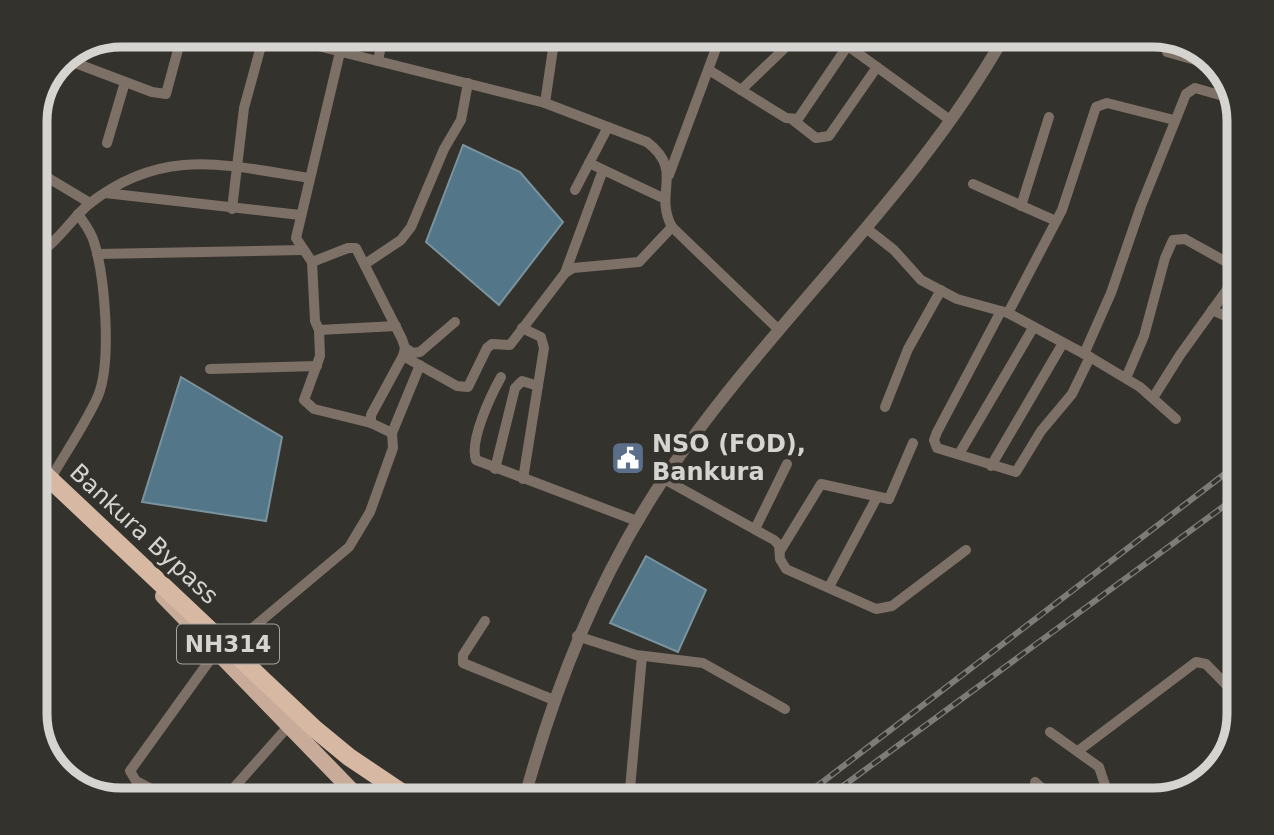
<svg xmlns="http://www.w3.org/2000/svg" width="1274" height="835" font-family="'DejaVu Sans',sans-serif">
<rect width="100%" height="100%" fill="#33322d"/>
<g fill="#537788" stroke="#7a939e" stroke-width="2">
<polygon points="463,145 520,172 563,222 499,305 426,242"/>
<polygon points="181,377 282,437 266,521 142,502"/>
<polygon points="646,556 706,590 678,652 610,623"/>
</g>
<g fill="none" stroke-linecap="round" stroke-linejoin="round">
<g stroke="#7d7066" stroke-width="10">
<path d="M274 35 545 103 647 142C685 171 653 192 672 227L779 330"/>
<polyline points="848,46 950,120"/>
<polyline points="340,52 296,238 312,262 315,321 319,330 396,326"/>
<polyline points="1167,52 1216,66"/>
<polyline points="70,61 152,92 166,94 182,35"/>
<polyline points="378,61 383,35"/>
<polyline points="709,70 786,118 798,119 855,35"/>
<polyline points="47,90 75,54"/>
<polyline points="741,90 788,45 792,35"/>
<polyline points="545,103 555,35"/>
<polyline points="793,120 816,138 829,136 877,67"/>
<polyline points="107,143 125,82"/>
<polyline points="589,163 665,199"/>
<polyline points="35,170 90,203"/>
<polyline points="669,175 721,35"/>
<polyline points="973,184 1056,221"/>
<polyline points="575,190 608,127"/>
<polyline points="105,193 300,215"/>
<polyline points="1021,206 1049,117"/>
<polyline points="232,209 244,108 264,35"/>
<polyline points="866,228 894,250 921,280 957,299 1008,313 1090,357 1140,387 1176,419"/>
<polyline points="97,254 302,250"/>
<path d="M35 255C53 248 73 217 89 204 163 146 225 165 309 178"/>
<polyline points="365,264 401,240 411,227 444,149 461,120 468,83"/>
<polyline points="565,273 603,170"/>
<polyline points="1212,310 1239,322"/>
<polyline points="1001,311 937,432 934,440 937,448 1016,472 1041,431 1072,394 1090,357"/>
<polyline points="1008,313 1062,210 1096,107 1107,103 1174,120"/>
<polyline points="522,328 541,337 544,348 523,479"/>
<polyline points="319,330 320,356 304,400 314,409 371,423"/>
<polyline points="405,348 413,353 420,352 455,322"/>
<polyline points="1084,354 1111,293 1141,206 1186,94 1195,88 1234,99"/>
<polyline points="403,356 457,386 468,387 487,348 492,344 510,345 565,273 573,268 639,262 672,227"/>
<polyline points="210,369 317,366"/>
<path d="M501 377C491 395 469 441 476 460L637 521"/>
<polyline points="1126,378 1144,336 1165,258 1173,240 1185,239 1239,269"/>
<polyline points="1153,398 1180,355 1239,273"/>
<polyline points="885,407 908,349 941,290"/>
<polyline points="392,433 420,365"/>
<polyline points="959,454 1033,328"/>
<polyline points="991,466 1063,343"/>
<polyline points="495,469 515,388 522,381 538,386"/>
<polyline points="664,479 774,540 779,545 780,559 786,569 876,609 892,606 966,550"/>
<path d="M50 480C65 453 85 425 98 396 112 362 105 277 94 242 91 231 84 223 78 214"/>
<polyline points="755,529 787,464"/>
<polyline points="780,551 821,484 889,499 913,443"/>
<polyline points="829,587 876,499"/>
<polyline points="485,621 463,655 463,663 554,700"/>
<polyline points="577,636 636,655 703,663 785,709"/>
<polyline points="230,647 349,547 370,512 393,448 392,433 371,423 371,415 403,356 405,348 402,339 356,248 348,248 312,262"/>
<polyline points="1050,732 1099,767 1110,800"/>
<polyline points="1078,751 1196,662 1206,664 1239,698"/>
<polyline points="1035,782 1055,800"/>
<polyline points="1173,795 1192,783 1200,784"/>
<polyline points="172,800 136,781 130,771 220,646"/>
<polyline points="223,800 293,721"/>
<polyline points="629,800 642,656"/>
</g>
<path stroke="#7d7066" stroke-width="12" d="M524 800C555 686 597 580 663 480 767 324 913 199 1005 35"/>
<polyline stroke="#c8ac99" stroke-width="16" points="163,596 361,800"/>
<polyline stroke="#d6b8a3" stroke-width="18" points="35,465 315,729 349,757 413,800"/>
<g stroke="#7d7c78" stroke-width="6">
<g id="rail">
<polyline points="799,800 1239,463"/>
<polyline points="824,800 1239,495"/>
</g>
</g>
<use href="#rail" stroke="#33322d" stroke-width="3.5" stroke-dasharray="10" stroke-linecap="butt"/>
</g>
<defs>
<g id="civic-square" transform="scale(1.75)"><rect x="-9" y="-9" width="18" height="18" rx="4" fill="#5c6f8a" stroke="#33322d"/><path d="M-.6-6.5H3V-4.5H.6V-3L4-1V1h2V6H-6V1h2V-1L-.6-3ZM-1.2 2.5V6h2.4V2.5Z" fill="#fff"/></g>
</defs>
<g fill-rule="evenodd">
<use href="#civic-square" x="628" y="458"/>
</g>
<g text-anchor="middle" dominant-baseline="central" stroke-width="7" stroke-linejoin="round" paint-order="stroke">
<rect fill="#33322d" stroke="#a4a3a0" stroke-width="2" x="177" y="624.5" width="102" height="39" rx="5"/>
<g font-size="23" font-weight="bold" fill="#d5d4d1">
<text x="228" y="644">NH314</text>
</g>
<g font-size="24" font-weight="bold" fill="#d5d4d1" stroke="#33322d" text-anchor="start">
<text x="652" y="444">NSO (FOD),<tspan x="652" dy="28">Bankura</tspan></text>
</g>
<g font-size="24" fill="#d5d4d1" stroke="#33322d">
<text transform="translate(144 534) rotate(43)">Bankura Bypass</text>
</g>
</g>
<path d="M0 0H1274V835H0ZM121 47H1153A74 74 0 0 1 1227 121V714A74 74 0 0 1 1153 788H121A74 74 0 0 1 47 714V121A74 74 0 0 1 121 47Z" fill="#33322d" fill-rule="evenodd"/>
<path fill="none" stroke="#d5d4d1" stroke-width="9" d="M121 47H1153A74 74 0 0 1 1227 121V714A74 74 0 0 1 1153 788H121A74 74 0 0 1 47 714V121A74 74 0 0 1 121 47Z"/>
</svg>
